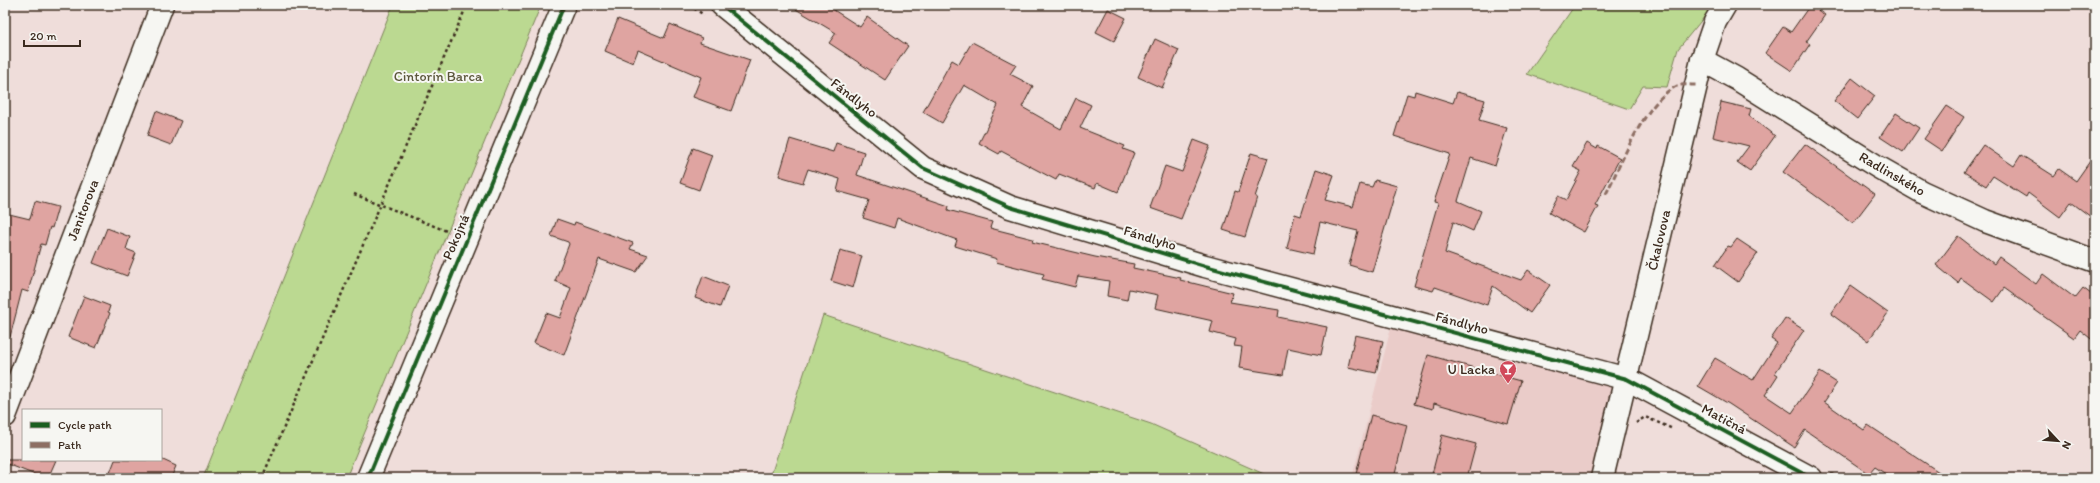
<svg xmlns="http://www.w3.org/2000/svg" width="2100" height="483" font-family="Itim,sans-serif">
<rect width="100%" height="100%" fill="#efddda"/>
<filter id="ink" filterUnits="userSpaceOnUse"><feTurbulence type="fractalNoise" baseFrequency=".025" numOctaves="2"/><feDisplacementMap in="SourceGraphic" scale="8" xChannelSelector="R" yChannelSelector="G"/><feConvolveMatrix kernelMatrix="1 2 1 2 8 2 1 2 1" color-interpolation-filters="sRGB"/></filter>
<g filter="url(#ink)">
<polygon fill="#eaccc9" points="1394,316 1627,379 1602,478 1352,478"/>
<g fill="#bbd991" stroke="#7b8258">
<polygon points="393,5 541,5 346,478 203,478"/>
<polygon points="1575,5 1714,5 1678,49 1667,87 1643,86 1629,109 1527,74"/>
<polygon points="823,315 1151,424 1273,478 770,478"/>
</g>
<g fill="#dfa4a1" stroke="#3b2a1e">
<polygon points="789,5 826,5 860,27 867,17 908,46 885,80 829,43 836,33"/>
<polygon points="1810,5 1825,15 1806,42 1810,44 1792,71 1765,53 1783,27 1791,32"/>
<polygon points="1108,9 1126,18 1114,41 1096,32"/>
<polygon points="618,19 664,38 670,24 702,38 700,43 750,60 731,111 693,97 701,77 638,50 633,63 605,51"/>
<polygon points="1155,39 1179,50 1162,88 1138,77"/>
<polygon points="972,42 1016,65 1010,74 1033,86 1022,107 1061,129 1076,98 1091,105 1080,128 1125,146 1123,149 1134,153 1118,192 1097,183 1095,188 1059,174 1056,180 1001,151 999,154 979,143 998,105 964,85 942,123 923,112 952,60 959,64"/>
<polygon points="1852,78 1875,96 1857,119 1834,101"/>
<polygon points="1415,91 1453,103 1457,92 1485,100 1479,120 1507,128 1495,166 1471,158 1458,201 1481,211 1473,231 1453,222 1445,253 1521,280 1528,270 1550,285 1530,313 1493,286 1487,305 1435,287 1433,291 1414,286 1438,203 1434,202 1450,154 1394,136 1407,94 1414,96"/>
<polygon points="1721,102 1751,109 1749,116 1775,136 1750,171 1737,162 1749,146 1713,137"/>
<polygon points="1947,106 1964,117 1942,151 1924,139"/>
<polygon points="156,111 181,121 171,145 147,136"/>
<polygon points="1896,113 1919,128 1903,152 1880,137"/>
<polygon points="790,139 833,152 836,143 864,152 857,175 949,206 948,210 992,222 990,228 1033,239 1032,242 1095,257 1134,264 1133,268 1181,278 1180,280 1233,293 1230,302 1279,310 1278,317 1327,327 1321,355 1288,348 1283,375 1239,368 1242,347 1234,346 1236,339 1210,332 1213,321 1155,308 1158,295 1129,289 1127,300 1107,296 1109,281 1078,276 1075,287 1042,279 1044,274 996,262 997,259 955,246 957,240 897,218 894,228 863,218 869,200 837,191 840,179 808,169 803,183 779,176"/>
<polygon points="1194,140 1210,146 1181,219 1150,208 1165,166 1182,172"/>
<polygon points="1587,143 1597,149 1598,146 1620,158 1595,205 1598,206 1584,232 1549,213 1558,196 1566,200 1581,171 1573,167"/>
<polygon points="1805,144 1875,194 1853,223 1783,172"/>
<polygon points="1983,145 2014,166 2021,155 2054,176 2059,169 2076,181 2095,154 2095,220 2071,202 2060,217 2028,193 2026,197 1993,176 1986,186 1964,172"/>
<polygon points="693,148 712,155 699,190 680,183"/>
<polygon points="1251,153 1268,158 1255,197 1257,197 1245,237 1223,230 1235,191 1238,192"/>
<polygon points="1316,169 1334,175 1325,200 1353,207 1360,184 1372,187 1375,180 1397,186 1372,272 1349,265 1358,231 1320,222 1313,254 1287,248 1295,214 1301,216"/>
<polygon points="35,201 58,207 52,228 50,227 45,245 41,244 28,292 22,290 10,337 5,336 5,213 30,219"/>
<polygon points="557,219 574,225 575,222 633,243 630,249 648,255 636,272 599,259 564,355 534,343 546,313 560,318 571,288 555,281 569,244 568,242 551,236"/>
<polygon points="107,228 130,237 126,249 136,253 127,276 93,263"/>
<polygon points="1958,236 1994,264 1999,257 2036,284 2043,274 2075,298 2083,288 2095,297 2095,342 2080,330 2074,338 2004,288 1994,302 1961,278 1958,283 1936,265"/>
<polygon points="1737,239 1758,253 1738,282 1715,265 1728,246 1731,247"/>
<polygon points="840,250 862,256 853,288 831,281"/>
<polygon points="703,276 728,286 720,307 695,298"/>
<polygon points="1850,286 1888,313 1868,341 1831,314"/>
<polygon points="84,296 110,306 108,312 110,313 96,348 68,337"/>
<polygon points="1785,318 1804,330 1775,373 1778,375 1765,395 1792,413 1820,372 1837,383 1824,402 1864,430 1868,425 1948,478 1892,478 1875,467 1869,474 1805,430 1794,447 1729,404 1698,386 1715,358 1753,380 1777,343 1771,339"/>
<polygon points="1355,335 1383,341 1376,373 1348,367"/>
<polygon points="1428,355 1521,381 1508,424 1434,403 1433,409 1414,404"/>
<polygon points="1371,415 1407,425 1394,478 1355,478"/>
<polygon points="1442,435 1476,444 1467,478 1431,478"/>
<polygon points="5,460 56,460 48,478 43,478 5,463"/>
<polygon points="115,460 163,460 176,466 171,478 108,478"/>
</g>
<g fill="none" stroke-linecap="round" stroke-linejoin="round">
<g stroke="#3b2a1e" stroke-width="25">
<g id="minor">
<polyline points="722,5 923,168 1010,207 1205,266 1627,379 1811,478"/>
<polyline points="1702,60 1737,79 1878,167 1922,192 1985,221 2095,261"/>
<polyline points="5,416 162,5"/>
<polyline points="368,478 564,5"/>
<polyline points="1602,478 1702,60 1715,22 1725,5"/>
</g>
</g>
<g stroke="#3b2a1e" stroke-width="2.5" stroke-dasharray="3 3" stroke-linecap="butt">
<polyline points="689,5 704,15"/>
<polyline points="354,194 449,232"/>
<polyline points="1636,423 1645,417 1673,429"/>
<polyline points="1831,474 1839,478"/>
<polyline points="262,478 467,5"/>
</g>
<use href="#minor" stroke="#f6f6f2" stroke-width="22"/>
<path stroke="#8d6e63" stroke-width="3" stroke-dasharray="6 3" stroke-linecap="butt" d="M1606 194C1621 164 1645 100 1677 86 1682 84 1690 85 1696 85"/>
<g stroke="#f6f6f2" stroke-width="6">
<g id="cycleway">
<polyline points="722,5 923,168 1010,207 1205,266 1627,379 1811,478"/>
<polyline points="368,478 564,5"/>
</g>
</g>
<use href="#cycleway" stroke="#1b5e20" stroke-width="4"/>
</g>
</g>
<defs>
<g id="bar-pin" transform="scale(0.9)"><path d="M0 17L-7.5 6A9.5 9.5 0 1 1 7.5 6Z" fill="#d1495b" stroke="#f6f6f2"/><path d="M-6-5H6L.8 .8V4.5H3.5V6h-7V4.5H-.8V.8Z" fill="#fff"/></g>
</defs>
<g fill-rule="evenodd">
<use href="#bar-pin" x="1508" y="369"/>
</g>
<g text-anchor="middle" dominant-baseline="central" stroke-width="4" stroke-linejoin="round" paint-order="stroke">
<g font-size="14" fill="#5b563b" stroke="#f6f6f2">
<text x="438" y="76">Cintorín Barca</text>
</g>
<g font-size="14" fill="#3b2a1e" stroke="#f6f6f2">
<text transform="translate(854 98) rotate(38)">Fándlyho</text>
<text transform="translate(1892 174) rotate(30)">Radlinského</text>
<text transform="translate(83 210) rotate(-69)">Janitorova</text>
<text transform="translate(456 237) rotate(-67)">Pokojná</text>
<text transform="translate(1150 238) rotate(17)">Fándlyho</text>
<text transform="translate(1659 240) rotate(-77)">Čkalovova</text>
<text transform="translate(1462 323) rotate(15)">Fándlyho</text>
<text transform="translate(1724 419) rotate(28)">Matičná</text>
</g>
<g font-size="14" fill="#3b2a1e" stroke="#f6f6f2" text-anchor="end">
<text x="1495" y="369">U Lacka</text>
</g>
</g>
<rect width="2100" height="483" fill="none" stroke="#f6f6f2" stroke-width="20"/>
<rect x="10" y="10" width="2080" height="463" fill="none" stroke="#3b2a1e" stroke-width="1.5" filter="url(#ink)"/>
<rect x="22" y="409" width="140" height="52" fill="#f6f6f2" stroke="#aba49d"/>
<rect x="30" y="422" width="20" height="6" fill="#1b5e20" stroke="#aba49d"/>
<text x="58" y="429" font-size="12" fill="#3b2a1e">Cycle path</text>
<rect x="30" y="442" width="20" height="6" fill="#8d6e63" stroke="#aba49d"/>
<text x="58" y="449" font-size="12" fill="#3b2a1e">Path</text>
<g transform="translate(2058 441) rotate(116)" stroke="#f6f6f2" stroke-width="3" paint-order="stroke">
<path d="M0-3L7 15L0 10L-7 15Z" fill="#3b2a1e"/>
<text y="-6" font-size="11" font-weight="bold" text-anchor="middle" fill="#3b2a1e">N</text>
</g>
<path d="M24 40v6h56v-6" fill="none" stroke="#3b2a1e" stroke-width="2"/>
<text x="30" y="40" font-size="12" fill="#3b2a1e" stroke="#f6f6f2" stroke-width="3" paint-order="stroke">20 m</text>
</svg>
